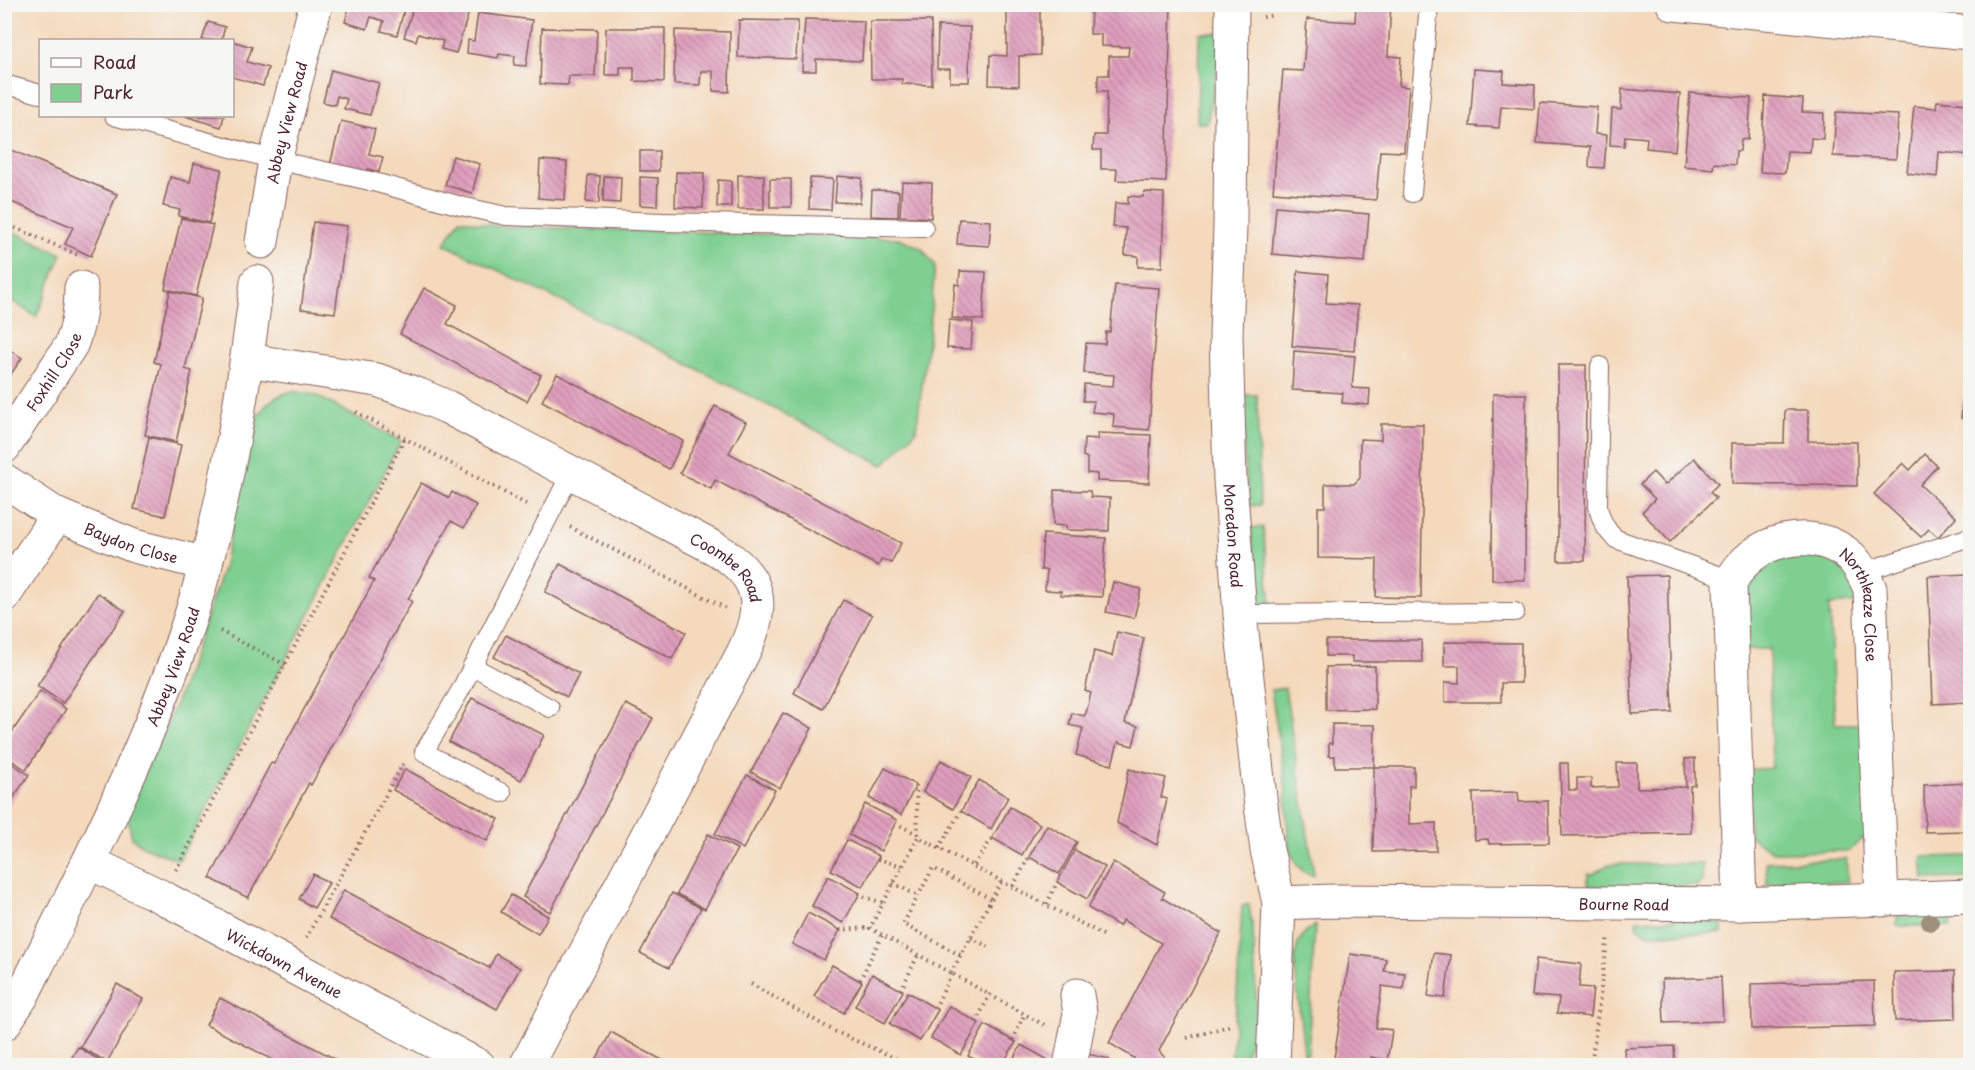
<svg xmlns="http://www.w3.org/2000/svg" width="1975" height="1070" font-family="'Playpen Sans',sans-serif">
<defs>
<pattern id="building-back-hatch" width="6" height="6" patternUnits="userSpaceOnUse" patternTransform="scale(1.5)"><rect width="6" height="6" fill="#df9fbd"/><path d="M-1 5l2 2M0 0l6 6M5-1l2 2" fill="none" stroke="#b7819a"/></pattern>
</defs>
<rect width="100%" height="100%" fill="#f6f6f2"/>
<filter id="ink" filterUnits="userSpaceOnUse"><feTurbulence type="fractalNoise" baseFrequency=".0167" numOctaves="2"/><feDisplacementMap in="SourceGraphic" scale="12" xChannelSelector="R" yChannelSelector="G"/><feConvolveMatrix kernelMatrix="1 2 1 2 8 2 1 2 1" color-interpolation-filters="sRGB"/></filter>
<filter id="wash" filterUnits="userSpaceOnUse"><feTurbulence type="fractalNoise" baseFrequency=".008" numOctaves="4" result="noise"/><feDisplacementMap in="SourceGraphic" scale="24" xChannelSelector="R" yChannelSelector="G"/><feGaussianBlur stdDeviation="1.35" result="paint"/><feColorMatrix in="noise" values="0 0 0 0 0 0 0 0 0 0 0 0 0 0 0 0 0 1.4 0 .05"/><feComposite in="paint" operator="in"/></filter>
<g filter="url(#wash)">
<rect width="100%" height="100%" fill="#f4d9bb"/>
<g fill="#7ecf90" stroke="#64775e" stroke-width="1.5">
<polygon points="1199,33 1220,33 1220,59 1207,123 1197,123"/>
<polygon points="460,219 496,226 899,238 921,248 935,265 929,334 916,431 883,465 661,350 444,244"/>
<polygon points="5,228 62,254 36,317 5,296"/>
<path d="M292 391 315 395 401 441 179 860 144 847 132 838 128 819 133 797 176 703 223 569 255 420C267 403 271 397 292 391Z"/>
<polygon points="1244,395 1257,395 1260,505 1249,506 1244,454"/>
<polygon points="1263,527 1271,606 1258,607 1251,528"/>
<polygon points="1830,554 1846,567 1860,602 1829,605 1835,724 1865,724 1869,834 1848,851 1773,852 1749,836 1747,770 1772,768 1769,649 1743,649 1744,583 1773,557"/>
<polygon points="1285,688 1314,873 1314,876 1304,872 1297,865 1289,849 1285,780 1271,690"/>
<polygon points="1970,856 1970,878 1924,879 1922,857"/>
<polygon points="1846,859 1848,882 1767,884 1766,862"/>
<polygon points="1609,864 1702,864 1702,881 1696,886 1592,887 1588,883 1588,874 1593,874"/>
<polygon points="1249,904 1253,931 1257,1013 1255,1036 1248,1048 1242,1065 1231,1065 1237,994 1242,906"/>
<polygon points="1952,913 1951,926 1897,926 1897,916"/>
<polygon points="1698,919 1722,924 1722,933 1649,934 1637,927 1637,920"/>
<polygon points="1315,925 1308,1054 1304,1054 1294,958 1299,941 1306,931"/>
</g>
<g id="blocks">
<g fill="url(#building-back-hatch)">
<polygon points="350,4 406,4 397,35 381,31 384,21 371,17 367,29 345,22"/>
<polygon points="1007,4 1040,4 1040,55 1019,56 1019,86 989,85 990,55 1007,56"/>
<polygon points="1091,4 1171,4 1166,182 1116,180 1117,169 1101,169 1101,150 1093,150 1094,135 1106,135 1107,91 1098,91 1098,75 1109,75 1109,56 1128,56 1129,47 1101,46 1101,34 1090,34"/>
<polygon points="1356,4 1391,4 1388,56 1401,57 1399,86 1409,87 1404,152 1380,151 1376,200 1273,192 1283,70 1303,71 1307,19 1355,22"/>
<polygon points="414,5 456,5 470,9 456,53 441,49 443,41 418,34 416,41 404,37"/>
<polygon points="478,13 532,20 526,66 514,65 515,56 499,54 498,58 467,53 468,40 474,41"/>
<polygon points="805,19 864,21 862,61 816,59 816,71 802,71"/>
<polygon points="739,20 798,21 796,59 738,57"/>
<polygon points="870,21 931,21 932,85 902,84 902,79 871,79"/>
<polygon points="208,22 225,27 222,38 228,40 202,40"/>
<polygon points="938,26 970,27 969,82 950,82 950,69 937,69"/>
<polygon points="542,28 597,29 595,76 569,76 568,85 540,84"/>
<polygon points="606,28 665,28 664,82 634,81 634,67 620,67 620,75 605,75"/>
<polygon points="675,30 730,32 729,92 713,91 713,71 701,71 700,85 674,84"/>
<polygon points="232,41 252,47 247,62 268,68 263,86 232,77"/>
<polygon points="1474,69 1504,71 1503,83 1535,85 1534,109 1501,106 1499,128 1470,126"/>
<polygon points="331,70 379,83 370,115 344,109 347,99 337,96 335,105 323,102"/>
<polygon points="1622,89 1680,94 1675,151 1646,148 1647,138 1625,136 1624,146 1610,145 1612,109 1621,110"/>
<polygon points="1690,93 1751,98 1748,140 1741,139 1740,151 1736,151 1735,165 1714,163 1713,169 1684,166"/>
<polygon points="1765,96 1803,99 1802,112 1824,113 1823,139 1811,138 1810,152 1787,151 1785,173 1760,172"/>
<polygon points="1937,101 1968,104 1967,113 1970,114 1970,155 1939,152 1937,177 1907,173 1914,106 1936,108"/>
<polygon points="1540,103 1597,107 1595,134 1607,135 1604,168 1589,167 1590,147 1537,143"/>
<polygon points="1836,112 1898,115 1896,159 1833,156"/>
<polygon points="185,116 224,116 221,127"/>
<polygon points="341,121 375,129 369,154 383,157 379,172 368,169 367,174 330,165"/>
<polygon points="4,147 117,194 91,256 65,244 73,227 4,199"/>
<rect x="640" y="151" width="19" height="20"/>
<polygon points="453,156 480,164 472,193 445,185"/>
<polygon points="540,160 567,162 565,200 538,198"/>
<polygon points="194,163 222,169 209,223 178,216 180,210 163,206 170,177 190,182"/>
<polygon points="676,172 704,173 703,208 675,207"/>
<polygon points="588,175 600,176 599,203 586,202"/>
<rect x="738" y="175" width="26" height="34"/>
<polygon points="604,176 621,177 620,203 603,202"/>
<polygon points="837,176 862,178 860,203 835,202"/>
<polygon points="640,177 658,178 657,206 640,205"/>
<polygon points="810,178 833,179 831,210 809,209"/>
<rect x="770" y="179" width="21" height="28"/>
<polygon points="718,180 731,181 731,207 717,207"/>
<polygon points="902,182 932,183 931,218 900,216"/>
<polygon points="872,190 899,191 898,217 871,216"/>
<polygon points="1144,192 1164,193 1162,267 1138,267 1138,256 1125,255 1126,228 1113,227 1115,203 1128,204 1128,196 1143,197"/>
<polygon points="1276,206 1369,214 1365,262 1272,254"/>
<polygon points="181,218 213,225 196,296 165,289"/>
<polygon points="959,219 991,221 989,246 957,244"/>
<polygon points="313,222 347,226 335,313 301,309"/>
<polygon points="960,271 986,272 983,320 952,318 955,284 959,285"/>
<polygon points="1298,271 1328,274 1326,303 1358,305 1354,351 1292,346"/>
<polygon points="1115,285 1159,288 1149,430 1113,427 1114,414 1092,412 1094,401 1083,401 1084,384 1113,386 1114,375 1084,373 1086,343 1105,344 1106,332 1110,332"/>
<polygon points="424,288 457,305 447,324 541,375 527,401 400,334"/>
<polygon points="170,291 202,298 185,369 192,371 176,442 145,435 161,364 154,362"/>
<polygon points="949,320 973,322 971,349 947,348"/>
<polygon points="4,346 22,358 4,384"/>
<polygon points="1294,351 1355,356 1352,388 1370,389 1369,405 1342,403 1343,393 1292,390"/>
<polygon points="1558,365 1586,365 1585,561 1558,561"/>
<polygon points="557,374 683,441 669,469 542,401"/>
<polygon points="1493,394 1526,394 1525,580 1492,580"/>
<polygon points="1963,398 1970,399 1970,419 1961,418"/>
<polygon points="715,406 746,422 729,453 901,543 891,563 882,559 878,566 715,480 711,489 680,473"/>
<polygon points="1785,410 1808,410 1808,441 1857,442 1857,486 1732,484 1732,443 1784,443"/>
<polygon points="1381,424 1423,424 1421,598 1376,597 1377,559 1318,558 1318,507 1325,507 1325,484 1354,484 1360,478 1360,439 1381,440"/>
<polygon points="1097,433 1151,435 1149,483 1097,481 1097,474 1087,473 1087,458 1083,456 1084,438 1098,439"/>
<polygon points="149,437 181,445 165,516 134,509"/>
<polygon points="1925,454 1937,466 1920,485 1956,517 1938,537 1929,529 1921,537 1874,494 1903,463 1910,470"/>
<polygon points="1694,458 1718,484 1710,492 1716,498 1670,542 1642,512 1655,499 1640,484 1653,472 1665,485"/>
<polygon points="421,483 449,498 452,492 476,505 464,528 451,521 408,599 412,601 311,785 309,783 295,809 248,898 210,878 271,763 274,764 374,581 369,578"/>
<polygon points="1055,490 1090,491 1091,497 1110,498 1109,531 1066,530 1066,526 1053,525"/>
<polygon points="1043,534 1106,538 1102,597 1061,595 1061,591 1045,590 1047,570 1041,570"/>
<polygon points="560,564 686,632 672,659 545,592"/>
<polygon points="1967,574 1970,702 1933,704 1928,576"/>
<polygon points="1667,575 1672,712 1632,714 1627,576"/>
<polygon points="1113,582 1141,589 1134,618 1106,612"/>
<polygon points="98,593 125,611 63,703 37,686"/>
<polygon points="843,600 872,615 823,709 794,693"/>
<polygon points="1117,632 1144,638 1125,723 1138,726 1133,746 1118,742 1112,765 1076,755 1083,728 1069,725 1072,713 1084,716 1086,713 1091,693 1085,691 1094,651 1112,656"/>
<polygon points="506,635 579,674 567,697 494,657"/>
<polygon points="1326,640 1421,640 1422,662 1352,662 1352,656 1326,656"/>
<polygon points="1444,642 1521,643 1521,683 1501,683 1501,702 1445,702 1445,682 1459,683 1459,666 1444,666"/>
<polygon points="1375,666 1375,709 1326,710 1326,667"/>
<polygon points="40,691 66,709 26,770 4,755 4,744"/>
<polygon points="472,698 544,735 521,780 449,742"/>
<polygon points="626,704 653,718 550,912 523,897"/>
<polygon points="783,713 812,728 780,788 751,772"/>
<polygon points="1332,724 1375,725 1374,767 1335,767 1335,756 1329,756 1329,743 1332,744"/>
<polygon points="4,758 29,775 4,811"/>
<polygon points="1695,758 1695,785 1690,786 1691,833 1562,836 1560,763 1568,763 1569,790 1577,790 1577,778 1591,778 1591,788 1618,787 1617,763 1637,763 1637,788 1686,787 1685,759"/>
<polygon points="941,760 971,777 953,809 923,792"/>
<polygon points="1374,767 1414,767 1414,786 1409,786 1409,824 1436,823 1436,851 1373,852"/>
<polygon points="885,768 916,785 901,815 869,798"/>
<polygon points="405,769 499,819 487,841 393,790"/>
<polygon points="1129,769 1166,778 1161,797 1167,799 1157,845 1117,823"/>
<polygon points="747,775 775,790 743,849 715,834"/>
<polygon points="979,780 1008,797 991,829 961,811"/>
<polygon points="1970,783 1970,831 1925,832 1924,785"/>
<polygon points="1518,792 1519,802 1548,801 1549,843 1489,844 1488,839 1475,840 1473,793"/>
<polygon points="865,804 897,820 881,851 849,835"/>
<polygon points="1010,807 1040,824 1022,855 992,838"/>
<polygon points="1047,825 1077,842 1059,874 1029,857"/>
<polygon points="708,834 737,849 705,909 677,894"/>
<polygon points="847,840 879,856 863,887 831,870"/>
<polygon points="1075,850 1105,867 1087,899 1057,882"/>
<polygon points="1113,862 1165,892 1162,898 1221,933 1159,1051 1165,1058 1167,1065 1133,1065 1134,1058 1109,1043 1161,943 1123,920 1119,926 1088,908"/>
<polygon points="313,874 329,883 314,908 299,899"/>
<polygon points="828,876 860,893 843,923 812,906"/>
<polygon points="344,890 489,968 496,954 520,968 497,1009 329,919"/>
<polygon points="672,893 701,908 669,968 640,953"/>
<polygon points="511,895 548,916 538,934 501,912"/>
<polygon points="808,913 840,930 824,960 792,944"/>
<polygon points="1434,953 1451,955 1445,998 1428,996"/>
<polygon points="1350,954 1386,959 1384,971 1405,973 1403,989 1382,986 1376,1028 1392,1030 1390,1044 1387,1060 1371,1057 1370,1065 1333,1065"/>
<polygon points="1536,959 1581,964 1579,987 1593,988 1590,1017 1557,1013 1559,998 1532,996"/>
<polygon points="832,965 862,982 844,1013 814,996"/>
<polygon points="1955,971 1956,1019 1895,1021 1894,972"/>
<polygon points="872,974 903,991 885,1023 855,1006"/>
<polygon points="1721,977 1723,1021 1664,1023 1662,979"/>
<polygon points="1874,981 1875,1026 1752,1029 1751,984"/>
<polygon points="117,984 143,999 107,1062 80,1047"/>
<polygon points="908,992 938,1010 920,1041 890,1024"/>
<polygon points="220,998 341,1062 339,1065 283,1065 206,1025"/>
<polygon points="949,1006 979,1023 961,1055 931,1038"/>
<polygon points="985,1025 1016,1042 1002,1065 984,1065 968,1056"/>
<polygon points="611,1032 641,1049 672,1065 607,1065 596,1060"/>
<polygon points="1021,1045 1052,1062 1049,1065 1010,1065"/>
<polygon points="1674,1046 1675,1065 1625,1065 1624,1048"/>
<polygon points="78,1047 104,1063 103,1065 67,1065"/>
<polygon points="1088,1054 1109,1059 1108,1065 1085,1065"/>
</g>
</g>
</g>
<g filter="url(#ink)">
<use href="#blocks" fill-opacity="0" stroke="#86605d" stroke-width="1.5"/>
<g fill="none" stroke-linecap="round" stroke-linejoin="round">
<g stroke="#86605d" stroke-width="20">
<g id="service">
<polyline points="4,84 40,94"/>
<polyline points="114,116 275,160 370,181 461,206 506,216 663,222 924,228"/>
<polyline points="1412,193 1429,4"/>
<path d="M1600 366 1598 508C1602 521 1605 530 1616 539L1732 580"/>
<polyline points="1863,572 1970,537"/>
<polyline points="1240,614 1515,612"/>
<polyline points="472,666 550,708"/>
<polyline points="502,793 424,752 460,691 571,473"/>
</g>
</g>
<g stroke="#86605d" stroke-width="35">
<g id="minor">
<polyline points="1673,4 1970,33"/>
<path id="s1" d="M262 242 275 160 316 4"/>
<path id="s2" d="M247 360 377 380 419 395 447 407 716 549C763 577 766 606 743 653L526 1066"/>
<path id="s3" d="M4 447 71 345C79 326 81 309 81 288"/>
<polyline points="4,480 57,515"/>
<path id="s4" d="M4 596 57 515 134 546 206 564"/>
<path id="s5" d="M89 862 160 896 479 1066"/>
<path id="s6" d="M1279 903 1334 901 1740 904 1970 896"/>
<path id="s7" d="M1740 904 1730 584C1749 539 1814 523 1851 557 1860 566 1865 577 1870 589L1882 900"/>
<path id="s8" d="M4 1024 22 996C84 872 148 748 191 615 225 507 243 395 257 282"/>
<polyline points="1070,1066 1080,1013 1077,995"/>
</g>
</g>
<g stroke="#86605d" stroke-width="35">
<g id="tertiary">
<path id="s9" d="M1232 4 1230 227 1226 335 1230 480 1240 614 1260 798 1267 850 1279 903 1273 1066"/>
</g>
</g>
<g stroke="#86605d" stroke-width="4" stroke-dasharray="1.5 4.5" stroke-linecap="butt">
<polyline points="1263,17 1274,15"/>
<polyline points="4,223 78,255"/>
<polyline points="356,412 526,504"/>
<polyline points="570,527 725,608"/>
<polyline points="220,631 286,665"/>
<polyline points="916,785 918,837"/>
<polyline points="895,823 917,834"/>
<polyline points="939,848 961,811"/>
<polyline points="878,859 902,866"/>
<polyline points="974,865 992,838"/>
<polyline points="176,870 405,438"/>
<polyline points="893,883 918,896"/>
<polyline points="1013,886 1029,857"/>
<polyline points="858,895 883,903"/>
<polyline points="1047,904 1057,882"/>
<polyline points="840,930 870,928"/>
<polyline points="306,938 403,764"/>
<polyline points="971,938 989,947"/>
<polyline points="960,955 903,924 933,868 991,899"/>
<polyline points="951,973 1002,880"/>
<polyline points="860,980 882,935"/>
<polyline points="751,984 834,1031 913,1066"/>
<polyline points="901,990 918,955"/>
<polyline points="935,1008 952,973"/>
<polyline points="976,1022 990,994"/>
<polyline points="1044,1025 870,928 918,837 1107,937"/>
<polyline points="1187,1038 1229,1026"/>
<polyline points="1013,1040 1025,1013"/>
<polyline points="1591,1066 1608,935"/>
</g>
<use href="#service" stroke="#fff" stroke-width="18"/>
<use href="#minor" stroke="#fff" stroke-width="33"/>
<use href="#tertiary" stroke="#fff" stroke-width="33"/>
</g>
<circle fill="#9f907c" cx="1930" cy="922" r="9"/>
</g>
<g text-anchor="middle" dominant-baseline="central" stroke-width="6" stroke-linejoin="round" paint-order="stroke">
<g font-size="15" fill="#4a1f2b" stroke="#f6f6f2">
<text stroke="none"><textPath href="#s1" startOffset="122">Abbey View Road</textPath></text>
<text stroke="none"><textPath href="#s3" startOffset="90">Foxhill Close</textPath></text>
<text stroke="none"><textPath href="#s9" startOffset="532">Moredon Road</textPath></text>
<text stroke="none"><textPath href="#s4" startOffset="176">Baydon Close</textPath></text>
<text stroke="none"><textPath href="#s2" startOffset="532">Coombe Road</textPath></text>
<text stroke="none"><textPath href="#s7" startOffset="513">Northleaze Close</textPath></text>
<text stroke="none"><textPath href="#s8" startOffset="396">Abbey View Road</textPath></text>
<text stroke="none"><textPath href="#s6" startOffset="345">Bourne Road</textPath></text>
<text stroke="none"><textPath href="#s5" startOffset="220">Wickdown Avenue</textPath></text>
</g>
</g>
<rect width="1975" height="1070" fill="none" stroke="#f6f6f2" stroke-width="24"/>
<rect x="39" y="39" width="195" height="78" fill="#f6f6f2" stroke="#b1a0a2" stroke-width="1.5"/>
<rect x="51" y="58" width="30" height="9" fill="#ffffff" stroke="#b1a0a2" stroke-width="1.5"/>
<text x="93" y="69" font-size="18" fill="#4a1f2b">Road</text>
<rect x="51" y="84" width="30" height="18" fill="#7ecf90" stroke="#b1a0a2" stroke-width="1.5"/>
<text x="93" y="99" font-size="18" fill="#4a1f2b">Park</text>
</svg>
